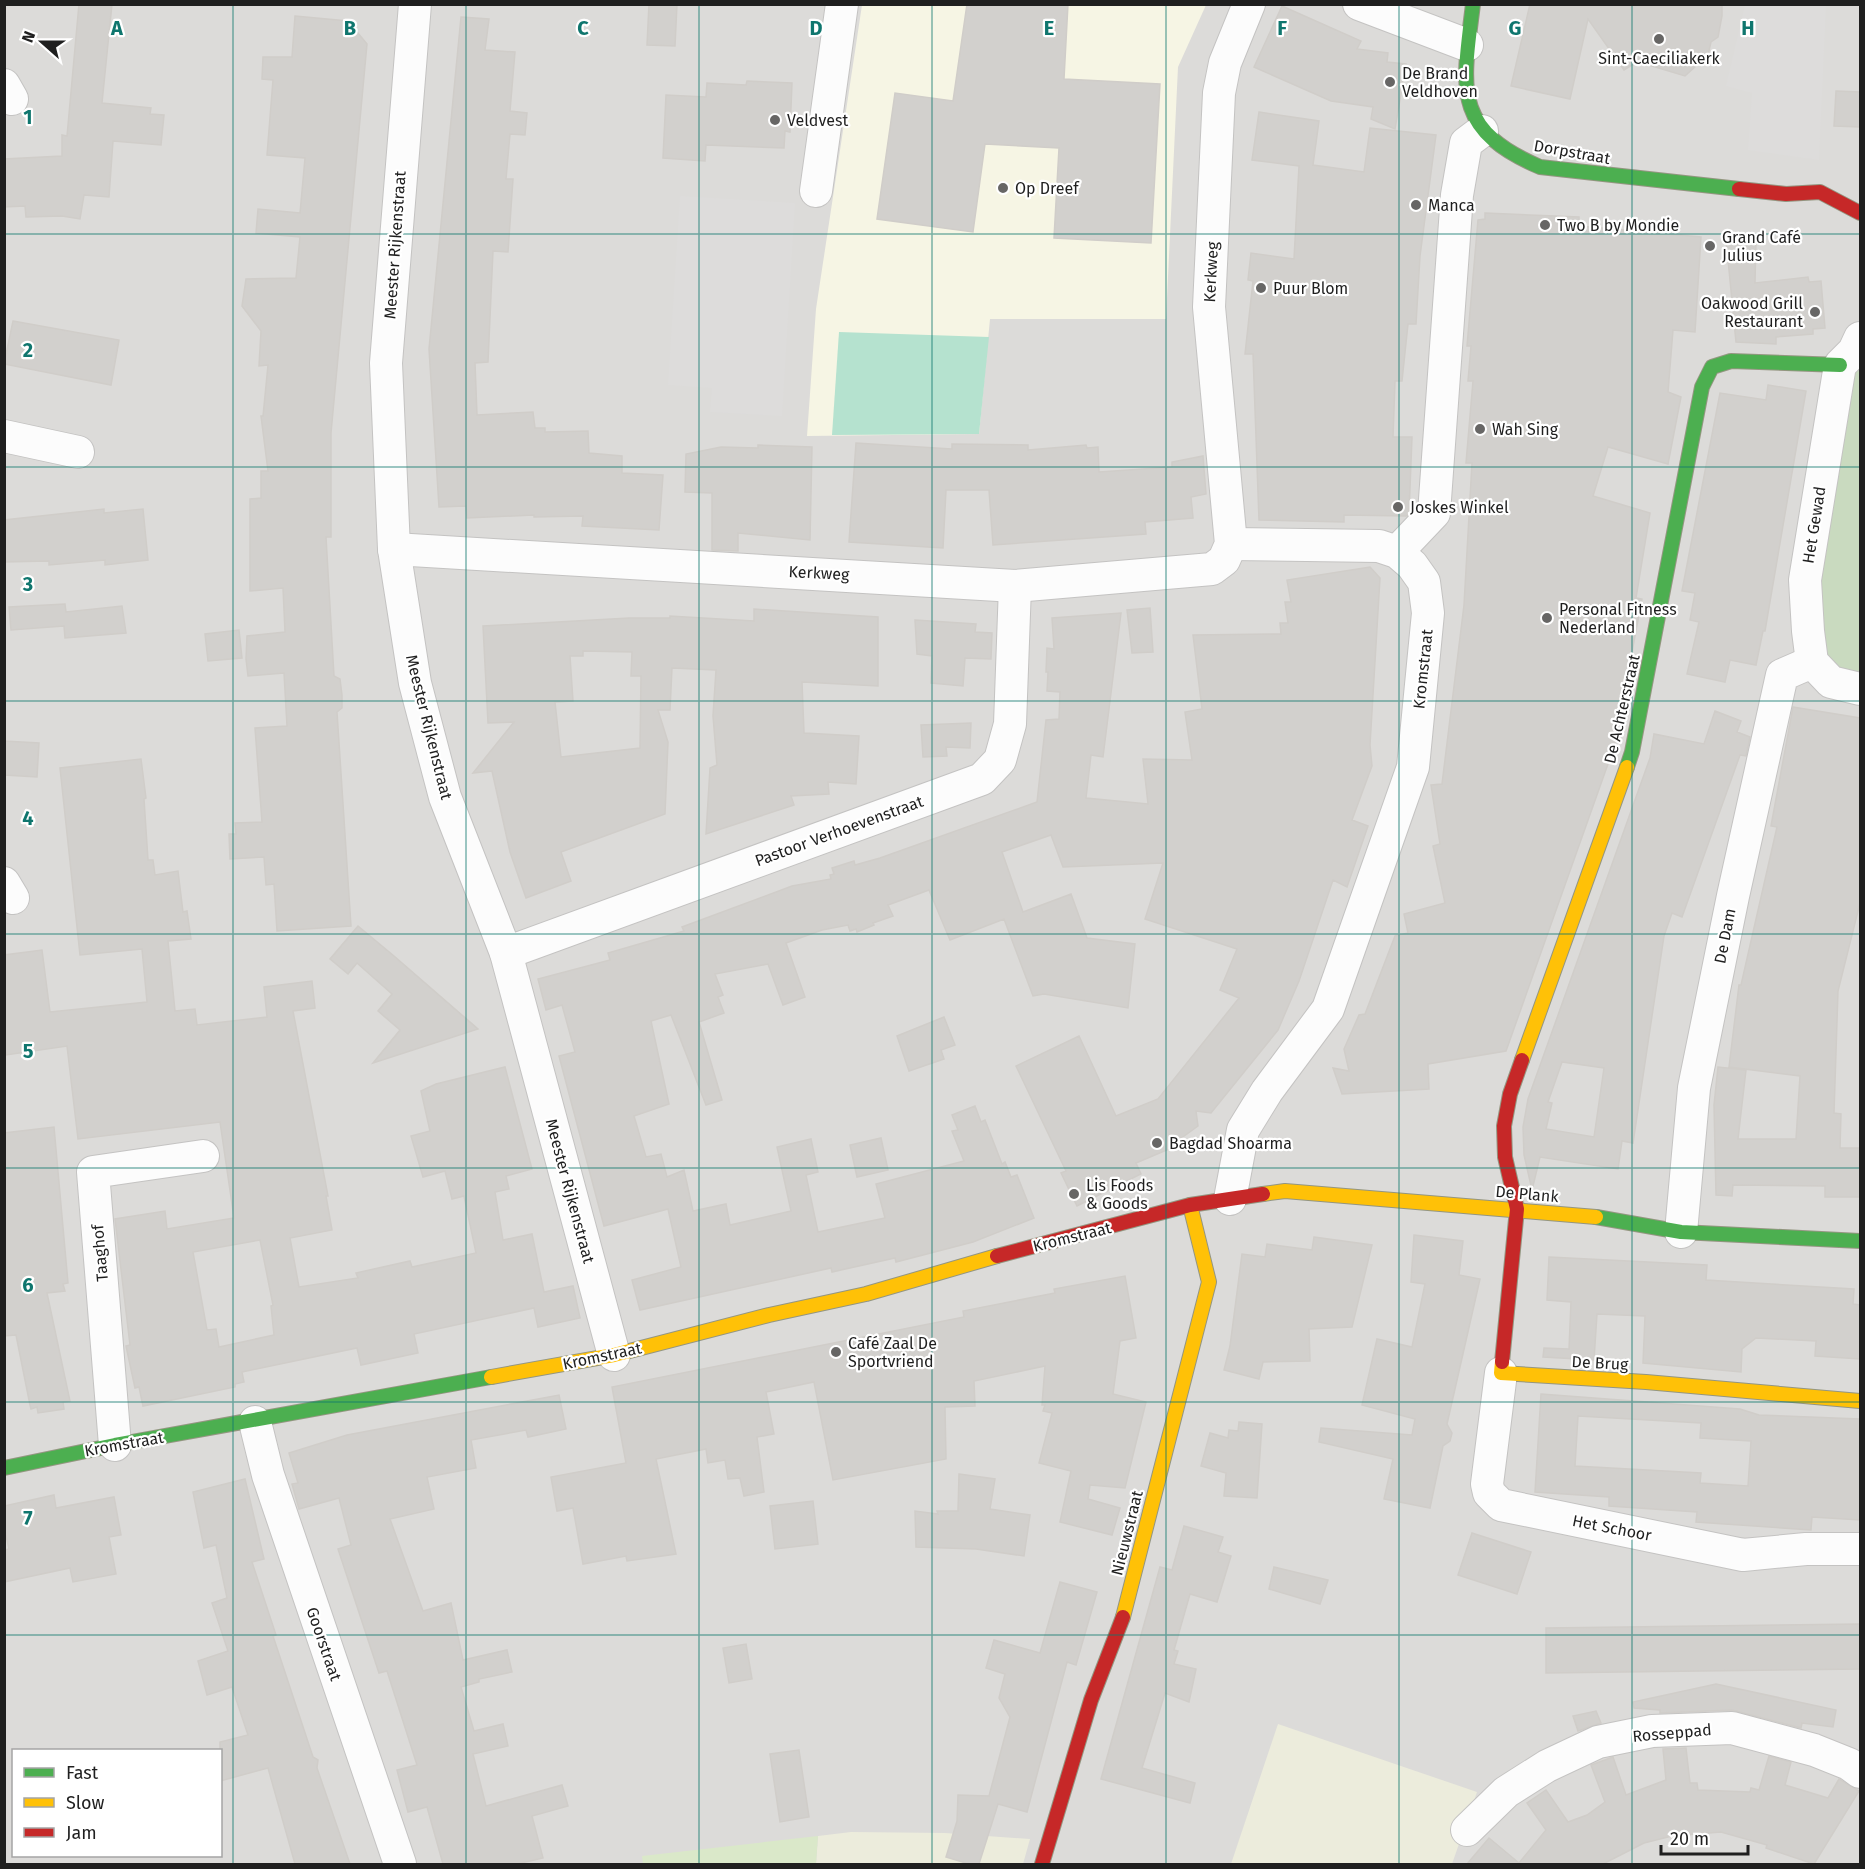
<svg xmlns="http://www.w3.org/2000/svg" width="1865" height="1869" font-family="'Fira Sans',sans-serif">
<rect width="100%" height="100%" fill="#edebe8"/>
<path fill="#dcdbd9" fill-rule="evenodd" d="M5 5H1860V1864H5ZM14 1750H220V1856H14Z"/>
<polygon fill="#f6f5e4" points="862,5 1206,5 1178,67 1166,319 990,319 979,434 807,436 816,309"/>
<g fill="#ececdc">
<polygon points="1278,1724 1477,1792 1452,1864 1231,1864"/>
<polygon points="851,1832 945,1833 1030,1839 1023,1864 816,1864 818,1836"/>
</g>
<polygon fill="#dae8c9" points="818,1836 816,1864 643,1864 642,1856"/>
<polygon fill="#c9dabf" points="1860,365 1860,673 1827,668 1814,579 1855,368"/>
<polygon fill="#b5e2cf" points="839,332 989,337 979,434 832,435"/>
<g fill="#dddcdb">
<polygon points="1745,5 1826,5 1819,160 1748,150 1752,93 1726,86"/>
<polygon points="680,196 795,203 782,416 710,412 712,388 668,385"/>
</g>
<g fill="#d2d0cd" stroke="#d0cdc9" stroke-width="1.5" fill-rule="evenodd">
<polygon points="79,4 112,4 102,103 151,108 150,114 164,115 161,145 113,141 109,197 84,195 80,219 62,216 26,217 25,206 4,207 4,159 62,156 62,135 67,136"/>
<polygon points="649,4 677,4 675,46 647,45"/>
<polygon points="967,4 1068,4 1064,79 1160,84 1151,243 1054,238 1059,148 985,144 973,232 877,219 895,93 953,101"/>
<polygon points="1530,4 1722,4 1722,16 1718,37 1711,42 1708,55 1685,76 1642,63 1632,65 1624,70 1588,19 1570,99 1511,86"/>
<polygon points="1282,6 1361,41 1357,49 1388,53 1387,62 1406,64 1395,129 1371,119 1373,107 1331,101 1254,67"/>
<polygon points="295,16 348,21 367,44 331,433 331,537 326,537 334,676 340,679 342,695 342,708 337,712 351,926 277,931 274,884 266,885 264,857 230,859 229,834 236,834 235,823 262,822 255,728 287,726 284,673 248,676 246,659 247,636 285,632 283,588 250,591 250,499 261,498 261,471 268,471 261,416 263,416 268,365 259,366 261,331 242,306 246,279 296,278 300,237 256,233 258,209 300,213 305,158 267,155 273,80 262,79 263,57 292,57"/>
<polygon points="461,17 489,19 485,50 515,52 510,111 527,113 525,135 510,134 506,179 513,179 508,252 493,251 488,362 475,363 477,415 533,412 535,428 545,428 545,432 588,431 589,453 622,456 622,473 663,475 659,530 582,526 583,516 534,517 534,515 467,518 466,506 439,507 429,349"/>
<polygon points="747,81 792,83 790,132 785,131 784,148 706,145 705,161 663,158 666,95 706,97 707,83 746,85"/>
<polygon points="1836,91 1860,92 1860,127 1834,126"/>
<polygon points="1259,112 1319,121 1313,165 1364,172 1370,128 1436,135 1420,256 1416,324 1408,324 1402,381 1395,381 1393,437 1412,437 1409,514 1406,516 1344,515 1344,522 1259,520 1253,354 1245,354 1253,281 1248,280 1251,253 1294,259 1299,166 1252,160"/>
<polygon points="1485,213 1579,217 1579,226 1701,237 1695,332 1673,330 1668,392 1681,397 1668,464 1608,447 1593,496 1650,513 1636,598 1642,599 1614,747 1506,1051 1428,1064 1429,1089 1342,1094 1333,1068 1349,1071 1344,1049 1359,1015 1365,1014 1395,936 1408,933 1404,914 1445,903 1433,846 1440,844 1431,785 1442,784 1464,605 1472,463 1466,463 1473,381 1468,381 1471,346 1467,346 1478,220 1485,219"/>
<polygon points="1726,239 1756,241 1755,283 1808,277 1809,282 1821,281 1825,328 1813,329 1813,334 1776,337 1776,344 1736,342"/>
<polygon points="13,321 119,340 111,385 4,364"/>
<polygon points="1768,385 1806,391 1765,631 1763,631 1756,665 1730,660 1725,682 1687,674 1699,622 1690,620 1695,593 1682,591 1720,393 1766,400"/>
<polygon points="856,443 952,449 952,444 1028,445 1028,450 1086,445 1087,448 1098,447 1099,472 1172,467 1172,462 1203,456 1206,494 1191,497 1193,518 1145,522 1146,534 993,545 989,490 946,490 943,548 849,542"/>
<polygon points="758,445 812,447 810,540 738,533 738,551 712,550 712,493 685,492 686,454 721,447 758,448"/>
<polygon points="104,509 104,513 143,509 148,560 105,565 105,560 49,565 49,561 4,562 4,520"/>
<polygon points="1370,567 1380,578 1370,745 1372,766 1352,820 1368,826 1347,887 1333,880 1299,981 1278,1030 1211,1113 1196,1111 1198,1126 1176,1142 1174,1147 1136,1163 1141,1174 1077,1206 1061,1173 1066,1171 1016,1066 1079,1036 1116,1116 1158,1099 1239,998 1220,990 1237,949 1145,919 1163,863 1063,867 1051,835 1002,852 1023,912 1071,894 1087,938 1135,944 1128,1008 1044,994 1033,996 1004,919 950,940 929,890 888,905 893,916 873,923 874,925 857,932 856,929 850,931 848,925 822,930 786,943 805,997 783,1005 768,964 715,974 723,995 718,997 724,1013 699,1022 722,1100 706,1105 671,1015 651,1021 669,1104 634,1116 646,1157 661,1154 667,1177 684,1170 693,1211 726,1204 730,1225 791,1211 777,1147 811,1139 818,1172 806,1175 818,1232 885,1218 876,1184 964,1161 952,1131 958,1130 952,1115 975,1106 981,1122 985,1120 1002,1164 1005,1162 1011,1177 1017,1175 1034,1218 973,1242 896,1262 895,1258 832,1272 831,1268 640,1310 632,1280 681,1267 668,1209 604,1226 559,1056 575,1052 562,1005 546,1010 538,979 610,960 608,953 684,931 682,927 792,886 831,879 830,875 834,874 832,868 854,861 855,865 880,858 1037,802 1046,720 1059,719 1060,692 1047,691 1048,672 1046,672 1047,648 1054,649 1052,618 1121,613 1103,757 1091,755 1086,798 1148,804 1143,759 1192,760 1185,712 1202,709 1193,635 1281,634 1280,623 1288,623 1285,602 1291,602 1287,580"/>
<polygon points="65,604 66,612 122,606 126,633 65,638 64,626 11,630 9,607"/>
<polygon points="1150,608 1153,652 1132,653 1127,610"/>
<path d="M754 609 878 617V686L802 682 804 733 859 736 856 784 828 782 829 794 791 796 794 805 706 834 710 768 717 765 713 716 716 670 672 668 670 710H658L668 742 665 814 561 852 571 881 526 898 510 852 492 771 473 773 514 722 488 723 483 626 629 618H670V616L754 621ZM583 651 632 652 631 676H641L640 748 561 757 555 702 573 701 570 656H583Z"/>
<polygon points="915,620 976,624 975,632 992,633 991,659 965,658 963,686 931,683 932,656 917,654"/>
<polygon points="239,630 242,658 208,661 205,634"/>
<polygon points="1793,707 1860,718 1860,903 1838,991 1834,1113 1841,1114 1840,1148 1860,1148 1860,1197 1825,1197 1825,1186 1733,1185 1732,1196 1716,1195 1714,1105 1718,1067 1746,1070 1738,1139 1796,1139 1800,1076 1729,1067 1739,985 1741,985 1777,827 1771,826"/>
<path d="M1715 711 1741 721 1737 732 1750 737 1746 756 1740 755 1682 917 1672 913 1664 936 1633 1143 1622 1141 1618 1169 1540 1157 1532 1190 1524 1155 1523 1127 1528 1099 1650 758 1654 734 1704 744ZM1562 1062 1604 1068 1594 1137 1546 1129 1552 1103 1548 1102Z"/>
<polygon points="971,723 970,748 946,747 947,756 923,757 921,725"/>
<polygon points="4,741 39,743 37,777 4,775"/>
<path d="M141 759 146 798 144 799 148 860H153L155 875 178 871 183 912 187 911 191 939 168 941 175 1011 195 1009 197 1025 267 1017 264 987 312 981 315 1008 293 1011 328 1196H326L332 1230 290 1238 299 1287 358 1278 356 1273 410 1261 412 1267 476 1253 464 1196 452 1199 445 1171 423 1177 411 1136 430 1131 421 1091 436 1084 505 1067 532 1169 506 1176 509 1189 495 1192 503 1240 532 1234 544 1292 573 1286 580 1318 538 1327 534 1308 414 1334 418 1353 361 1365 357 1348 242 1372 244 1382 235 1384V1387L143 1406 139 1387 135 1388 126 1346 130 1345 115 1219 165 1211 167 1229 234 1218 220 1122 78 1139 67 1046 6 1055 4 1042V955L42 950 50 1012 147 1002 142 949 80 955 60 768ZM260 1240 273 1305 271 1306 274 1335 219 1347 216 1329 207 1330 193 1252Z"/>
<polygon points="358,926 394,956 478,1029 373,1063 400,1030 378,1011 392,994 357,963 348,974 330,959"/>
<polygon points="944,1017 955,1045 941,1050 944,1059 909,1071 897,1036"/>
<polygon points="54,1127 68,1283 63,1284 65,1291 47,1293 70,1401 63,1402 64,1409 38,1413 37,1407 31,1409 30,1405 16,1335 4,1336 4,1133"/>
<polygon points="881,1138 888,1170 857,1177 850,1145"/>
<polygon points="1414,1235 1463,1241 1459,1275 1480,1279 1447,1424 1452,1433 1450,1441 1443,1446 1430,1508 1384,1499 1393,1459 1319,1442 1321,1428 1412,1435 1415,1419 1362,1405 1377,1339 1412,1347 1425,1284 1411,1282"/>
<polygon points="1314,1237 1372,1245 1352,1327 1309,1329 1310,1361 1263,1362 1259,1379 1224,1370 1230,1346 1242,1254 1265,1257 1267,1244 1312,1250"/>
<polygon points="1549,1257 1707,1265 1706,1280 1854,1289 1853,1304 1860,1305 1860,1359 1815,1356 1816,1341 1756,1338 1742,1349 1741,1372 1643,1363 1645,1316 1597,1314 1594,1360 1543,1357 1544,1348 1569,1349 1571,1302 1547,1300"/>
<polygon points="1125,1276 1136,1338 1120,1341 1113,1394 1146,1402 1125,1488 1090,1485 1088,1499 1120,1508 1112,1535 1060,1522 1071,1471 1039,1463 1052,1413 1043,1411 1045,1405 1042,1405 1045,1366 974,1381 975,1406 945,1407 946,1459 833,1480 814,1382 766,1392 774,1434 757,1437 764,1492 744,1496 740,1478 728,1479 725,1460 708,1463 706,1449 656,1459 676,1554 627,1561 626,1556 583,1564 573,1508 557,1511 551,1477 626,1463 612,1387 964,1317 963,1311 1055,1293 1054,1289"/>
<path d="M1541 1394 1740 1409 1759 1415 1860 1419V1520L1812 1517 1811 1530 1696 1522 1697 1512 1609 1506V1497L1535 1492ZM1578 1416 1701 1423 1700 1438 1751 1441 1748 1486 1700 1483 1701 1473 1575 1466Z"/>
<polygon points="559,1395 566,1429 528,1437 526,1430 471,1440 476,1468 427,1477 434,1509 390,1519 423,1611 451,1603 463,1660 507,1650 512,1672 479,1679 479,1682 461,1687 474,1731 503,1724 508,1746 473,1754 486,1806 562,1785 568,1806 532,1816 543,1858 517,1864 443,1864 427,1807 408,1812 397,1770 417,1765 387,1671 379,1673 338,1549 351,1545 339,1498 299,1509 292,1484 298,1483 289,1453 347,1435"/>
<polygon points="1239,1422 1262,1424 1257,1498 1224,1496 1226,1473 1201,1466 1210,1433 1228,1438 1229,1430 1238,1431"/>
<polygon points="959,1474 995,1479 990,1509 1030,1515 1024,1556 976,1549 916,1547 915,1511 938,1514 937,1511 958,1511"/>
<polygon points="245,1479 264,1559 252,1562 276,1635 273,1636 313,1757 318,1760 317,1768 350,1864 295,1864 268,1768 220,1781 220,1742 248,1735 232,1687 207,1695 198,1661 228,1651 212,1603 227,1598 216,1545 204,1548 193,1492"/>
<polygon points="54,1495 56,1508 114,1497 121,1535 109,1537 116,1574 73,1582 70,1568 4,1582 4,1550 9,1549 4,1527 4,1506"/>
<polygon points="813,1501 818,1544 775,1549 770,1506"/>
<polygon points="1184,1526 1223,1537 1218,1552 1231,1556 1217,1602 1190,1594 1174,1650 1178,1651 1174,1664 1196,1669 1189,1702 1165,1693 1142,1768 1195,1783 1190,1803 1101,1779 1160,1567 1172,1570"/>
<polygon points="1472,1533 1531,1552 1517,1594 1458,1575"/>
<polygon points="1274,1567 1328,1580 1320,1604 1269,1589"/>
<polygon points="1060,1582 1097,1592 1076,1665 1067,1662 1027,1812 998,1804 979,1864 969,1864 946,1857 957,1821 958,1795 989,1796 1010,1717 999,1698 1005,1674 986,1668 994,1640 1040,1653"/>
<polygon points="1860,1624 1860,1669 1546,1673 1546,1628"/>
<polygon points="746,1644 752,1679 729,1683 723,1648"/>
<polygon points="1716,1684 1836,1710 1833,1727 1802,1723 1801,1728 1732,1710 1660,1713 1660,1710 1634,1708 1633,1702"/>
<polygon points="1596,1711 1601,1723 1578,1731 1573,1716"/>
<polygon points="1686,1748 1690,1783 1697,1783 1698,1790 1750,1792 1751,1788 1759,1790 1769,1756 1791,1762 1785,1785 1828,1798 1839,1779 1859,1791 1814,1864 1766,1848 1767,1845 1721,1832 1672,1836 1644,1843 1603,1864 1467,1864 1489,1838 1519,1863 1546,1830 1527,1803 1546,1790 1568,1822 1587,1815 1605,1802 1591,1765 1613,1757 1626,1795 1666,1780 1663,1749"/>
<polygon points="799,1750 809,1817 780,1822 770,1754"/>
</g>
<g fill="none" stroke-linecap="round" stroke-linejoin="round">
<g stroke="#c4c3c2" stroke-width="34">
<g id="street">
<polyline points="415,4 386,363 394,549 415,683 445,797 506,953 614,1355"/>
<polyline points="1359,4 1467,45"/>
<polyline points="4,85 12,99"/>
<polyline points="816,191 842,4"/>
<polyline points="1860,338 1854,351 1840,365 1805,580 1808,631 1812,662 1831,682 1860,689"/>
<polyline points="4,436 78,452"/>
<polyline points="394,549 1015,586 1212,569 1224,560 1231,544 1209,307 1219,93 1225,63 1249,4"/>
<polyline points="1397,552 1434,513 1457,195 1466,143 1482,131"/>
<polyline points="4,883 13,898"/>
<polyline points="506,953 982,779 1000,760 1010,724 1015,586"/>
<polyline points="1230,1199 1243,1130 1267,1091 1328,1009 1413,767 1428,613 1424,582 1412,565 1397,552 1379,546 1231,544"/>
<polyline points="1681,1232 1694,1088 1733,896 1782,675 1812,662"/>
<polyline points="1501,1373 1487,1484 1489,1493 1501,1505 1743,1555 1806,1549 1860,1549"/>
<polyline points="255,1422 268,1475 400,1864"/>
<polyline points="115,1445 93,1172 203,1156"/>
<polyline points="1467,1830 1506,1792 1547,1766 1598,1742 1652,1731 1732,1728 1814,1750 1849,1764 1860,1772"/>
</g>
</g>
<g stroke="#949681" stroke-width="16">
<g id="fast">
<path d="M1473 4C1463 87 1451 129 1540 167L1739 189"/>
<polyline points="1627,767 1632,752 1702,387 1712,367 1731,361 1840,365"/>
<polyline points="1596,1217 1681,1232 1860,1241"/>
<polyline points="4,1468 115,1445 491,1377"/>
</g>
</g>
<g stroke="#949681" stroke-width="16">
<g id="slow">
<polyline points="1522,1060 1627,767"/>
<polyline points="1263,1194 1285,1191 1596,1217"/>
<polyline points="1502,1362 1501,1373 1646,1382 1860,1401"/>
<polyline points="491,1377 614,1355 769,1315 866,1294 997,1256"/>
<polyline points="1123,1617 1209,1282 1190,1205"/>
</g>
</g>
<g stroke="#949681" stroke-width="16">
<g id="jam">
<polyline points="1739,189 1786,194 1820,192 1860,213"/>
<polyline points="997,1256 1190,1205 1263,1194"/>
<polyline points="1502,1362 1517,1209 1505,1157 1504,1126 1510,1094 1522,1060"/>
<polyline points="1042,1864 1091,1700 1123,1617"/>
</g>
</g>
<use href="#street" stroke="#fcfcfc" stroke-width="32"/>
<use href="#fast" stroke="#4caf50" stroke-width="14"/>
<use href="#slow" stroke="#ffc107" stroke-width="14"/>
<use href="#jam" stroke="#c62828" stroke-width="14"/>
</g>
<path fill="none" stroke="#0f766e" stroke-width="1.5" stroke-opacity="0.55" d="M233 4V1864M466 4V1864M699 4V1864M932 4V1864M1166 4V1864M1399 4V1864M1632 4V1864M4 234H1860M4 467H1860M4 701H1860M4 934H1860M4 1168H1860M4 1402H1860M4 1635H1860"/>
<g fill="#676665" stroke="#fff" stroke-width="2">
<circle cx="1659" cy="39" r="6"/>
<circle cx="1390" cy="82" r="6"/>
<circle cx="775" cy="120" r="6"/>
<circle cx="1003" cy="188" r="6"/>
<circle cx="1416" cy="205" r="6"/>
<circle cx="1545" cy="225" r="6"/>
<circle cx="1710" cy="246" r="6"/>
<circle cx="1261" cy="288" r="6"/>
<circle cx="1815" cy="312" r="6"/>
<circle cx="1480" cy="429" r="6"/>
<circle cx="1398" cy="507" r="6"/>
<circle cx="1547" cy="618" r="6"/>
<circle cx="1157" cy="1143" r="6"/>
<circle cx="1074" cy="1194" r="6"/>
<circle cx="836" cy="1352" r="6"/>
</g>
<g text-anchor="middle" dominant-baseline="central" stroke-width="4.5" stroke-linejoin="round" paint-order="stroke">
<g font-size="16" fill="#1f1f1f" stroke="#fff" text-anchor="start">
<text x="1659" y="58" text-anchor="middle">Sint-Caeciliakerk</text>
<text x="1402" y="73">De Brand<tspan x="1402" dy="18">Veldhoven</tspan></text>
<text x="787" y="120">Veldvest</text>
<text x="1015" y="188">Op Dreef</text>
<text x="1428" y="205">Manca</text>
<text x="1557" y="225">Two B by Mondie</text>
<text x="1722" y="237">Grand Café<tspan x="1722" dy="18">Julius</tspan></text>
<text x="1273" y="288">Puur Blom</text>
<text x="1803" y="303" text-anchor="end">Oakwood Grill<tspan x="1803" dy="18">Restaurant</tspan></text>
<text x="1492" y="429">Wah Sing</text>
<text x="1410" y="507">Joskes Winkel</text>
<text x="1559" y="609">Personal Fitness<tspan x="1559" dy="18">Nederland</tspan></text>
<text x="1169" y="1143">Bagdad Shoarma</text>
<text x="1086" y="1185">Lis Foods<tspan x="1086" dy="18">&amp; Goods</tspan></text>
<text x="848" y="1343">Café Zaal De<tspan x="848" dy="18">Sportvriend</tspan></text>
</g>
<g font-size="16" fill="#1f1f1f" stroke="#fff">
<text transform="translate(1572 152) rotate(10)">Dorpstraat</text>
<text transform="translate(395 245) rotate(-86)">Meester Rijkenstraat</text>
<text transform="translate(1211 272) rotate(-87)">Kerkweg</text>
<text transform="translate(1814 525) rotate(-81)">Het Gewad</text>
<text transform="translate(819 573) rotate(3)">Kerkweg</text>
<text transform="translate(1423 669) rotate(-84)">Kromstraat</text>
<text transform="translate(1622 709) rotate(-77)">De Achterstraat</text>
<text transform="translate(429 727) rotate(76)">Meester Rijkenstraat</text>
<text transform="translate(839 831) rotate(-20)">Pastoor Verhoevenstraat</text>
<text transform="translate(1725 936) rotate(-79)">De Dam</text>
<text transform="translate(570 1191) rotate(75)">Meester Rijkenstraat</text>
<text transform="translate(1527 1194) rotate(5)">De Plank</text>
<text transform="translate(1072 1237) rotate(-14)">Kromstraat</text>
<text transform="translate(100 1253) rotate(-95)">Taaghof</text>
<text transform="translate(602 1356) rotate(-12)">Kromstraat</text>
<text transform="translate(1600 1363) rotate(3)">De Brug</text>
<text transform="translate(124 1444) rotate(-10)">Kromstraat</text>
<text transform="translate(1612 1528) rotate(11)">Het Schoor</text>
<text transform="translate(1127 1533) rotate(-76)">Nieuwstraat</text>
<text transform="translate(324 1644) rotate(71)">Goorstraat</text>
<text transform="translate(1672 1733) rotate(-5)">Rosseppad</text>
</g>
</g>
<g font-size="20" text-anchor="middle" font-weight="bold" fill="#0f766e" stroke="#fff" stroke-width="4.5" stroke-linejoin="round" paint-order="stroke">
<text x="117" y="35">A</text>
<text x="350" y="35">B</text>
<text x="583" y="35">C</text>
<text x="816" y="35">D</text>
<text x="1049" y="35">E</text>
<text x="1282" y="35">F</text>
<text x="1515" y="35">G</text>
<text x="1748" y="35">H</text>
<text x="28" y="124">1</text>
<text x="28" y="357">2</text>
<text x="28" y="591">3</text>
<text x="28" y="825">4</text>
<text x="28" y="1058">5</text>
<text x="28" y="1292">6</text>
<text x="28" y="1525">7</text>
</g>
<rect width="1865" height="1869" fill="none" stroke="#1f1f1f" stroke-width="12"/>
<rect x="12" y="1749" width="210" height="108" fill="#ffffff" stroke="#a5a5a5" stroke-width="1.5"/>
<rect x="24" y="1768" width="30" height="9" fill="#4caf50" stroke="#a5a5a5" stroke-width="1.5"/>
<text x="66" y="1779" font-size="18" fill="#1f1f1f">Fast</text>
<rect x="24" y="1798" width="30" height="9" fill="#ffc107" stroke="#a5a5a5" stroke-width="1.5"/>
<text x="66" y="1809" font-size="18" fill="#1f1f1f">Slow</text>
<rect x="24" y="1828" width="30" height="9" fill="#c62828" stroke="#a5a5a5" stroke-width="1.5"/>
<text x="66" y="1839" font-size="18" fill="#1f1f1f">Jam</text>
<g transform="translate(42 42) rotate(291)" stroke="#ffffff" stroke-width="4.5" paint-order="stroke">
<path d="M0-4.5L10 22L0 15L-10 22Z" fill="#1f1f1f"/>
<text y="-9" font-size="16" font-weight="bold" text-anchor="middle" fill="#1f1f1f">N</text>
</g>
<path d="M1661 1845v9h87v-9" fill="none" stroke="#1f1f1f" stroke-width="3"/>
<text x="1670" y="1845" font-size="18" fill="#1f1f1f" stroke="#ffffff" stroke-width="4.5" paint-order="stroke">20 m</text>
</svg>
